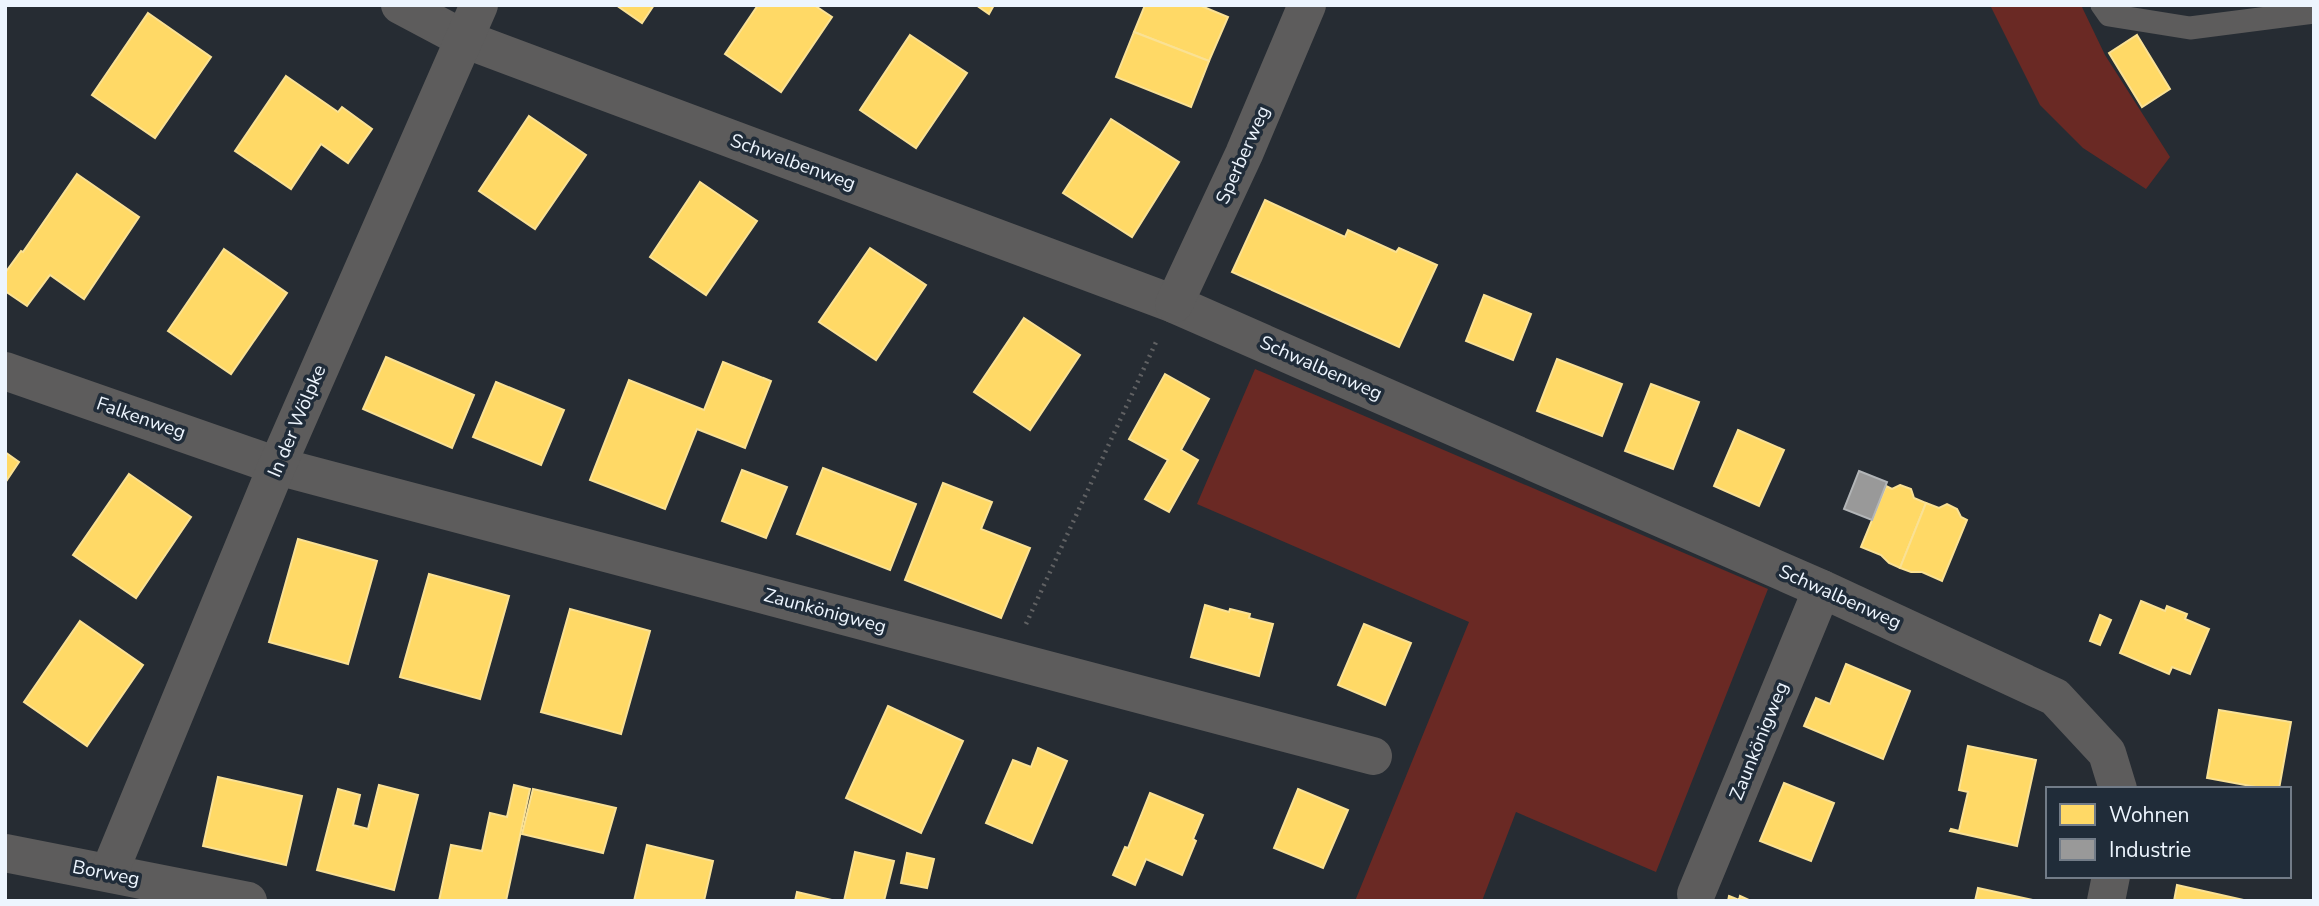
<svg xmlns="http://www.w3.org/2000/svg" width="2319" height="906" font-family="'Nunito Sans',sans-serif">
<rect width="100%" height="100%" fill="#262c33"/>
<g fill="#6a2924">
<polygon points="1990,5 2081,5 2105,55 2170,157 2146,189 2083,148 2040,105"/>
<polygon points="1255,369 1768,589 1656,872 1516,812 1482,901 1355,901 1469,622 1197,504"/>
</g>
<g fill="#ffd966" stroke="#fae194" stroke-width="2">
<polygon points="616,5 654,5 642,23"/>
<polygon points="758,5 814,5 832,17 781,92 725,54"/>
<polygon points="976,5 994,5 989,14"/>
<polygon points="1145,5 1199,5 1228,17 1209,61 1134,32"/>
<polygon points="148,13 211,57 155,138 92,95"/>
<polygon points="1134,32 1209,61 1191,107 1116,77"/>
<polygon points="910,35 967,73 916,148 860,110"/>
<polygon points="2137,35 2170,89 2142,107 2109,53"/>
<polygon points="286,76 338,112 342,107 372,129 348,163 321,144 291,189 235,151"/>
<polygon points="529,116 586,155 535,229 479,191"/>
<polygon points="1111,119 1179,162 1132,237 1063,193"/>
<polygon points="77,174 139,217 84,299 50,275 27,306 5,291 5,273 21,251 23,252"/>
<polygon points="700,182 757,221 706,295 650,257"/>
<polygon points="1265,200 1345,237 1348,230 1396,252 1399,248 1437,265 1399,347 1232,272"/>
<polygon points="870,248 926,285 876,360 819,322"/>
<polygon points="224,249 287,293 231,374 168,331"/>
<polygon points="1484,295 1531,314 1513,360 1466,341"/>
<polygon points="1024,318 1080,355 1030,430 974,392"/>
<polygon points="386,357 474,395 452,448 363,409"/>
<polygon points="1557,359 1622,384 1602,436 1537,411"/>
<polygon points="723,362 771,381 745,448 697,429 665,509 590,480 629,380 704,410"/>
<polygon points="1165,374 1209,399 1181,450 1198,460 1169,512 1145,499 1168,460 1129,439"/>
<polygon points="496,382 564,410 541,465 473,437"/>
<polygon points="1651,384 1699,402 1673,469 1625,451"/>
<polygon points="1738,430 1784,450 1759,506 1714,486"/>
<polygon points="5,452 19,462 5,483"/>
<polygon points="823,468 916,504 890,570 797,534"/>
<polygon points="742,470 787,487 766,538 722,521"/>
<polygon points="129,474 191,517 136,598 73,555"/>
<polygon points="943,483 992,502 981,529 1030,548 1001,618 905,580"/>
<polygon points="1900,485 1911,489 1914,498 1926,503 1900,568 1889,563 1881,555 1861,547 1886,486 1892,489"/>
<polygon points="1926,503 1939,508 1947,504 1957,509 1961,517 1967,520 1942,581 1922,572 1911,572 1900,568"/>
<polygon points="298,539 377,561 348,664 269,642"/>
<polygon points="429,574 509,596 480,699 400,677"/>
<polygon points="2141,601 2165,611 2167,606 2187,614 2185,619 2209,629 2190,674 2172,667 2169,674 2120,653"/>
<polygon points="1205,605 1229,612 1230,609 1250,614 1249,618 1273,624 1259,676 1191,657"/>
<polygon points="570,609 650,631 621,734 541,712"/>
<polygon points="2100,615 2111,620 2100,645 2090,641"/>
<polygon points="80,621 143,665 87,746 24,702"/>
<polygon points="1364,624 1411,643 1385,705 1338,685"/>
<polygon points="1846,664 1910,691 1883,759 1804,726 1816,698 1830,704"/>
<polygon points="888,706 963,741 921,833 846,798"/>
<polygon points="2219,710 2291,722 2279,789 2267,789 2207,778"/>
<polygon points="1968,746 2036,760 2017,846 1950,831 1951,829 1959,831 1968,792 1959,790"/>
<polygon points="1038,748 1067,761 1032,843 986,823 1013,760 1031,767"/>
<polygon points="218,777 302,796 286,865 203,846"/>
<polygon points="1784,783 1834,803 1811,861 1760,841"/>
<polygon points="379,785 418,795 394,890 317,870 338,789 360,795 353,825 368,829"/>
<polygon points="514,785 530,789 506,901 439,901 451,845 482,851 490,813 507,817"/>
<polygon points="533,789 616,808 603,853 522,834"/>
<polygon points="1298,789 1348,810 1323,868 1274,848"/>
<polygon points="1150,793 1203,815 1193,839 1196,841 1182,875 1146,859 1135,885 1113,875 1125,847 1128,848"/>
<polygon points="647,845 713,861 704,901 634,901"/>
<polygon points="855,852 894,861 884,901 844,901"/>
<polygon points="907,853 934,859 927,888 901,883"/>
<polygon points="2177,885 2248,901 2174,901"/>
<polygon points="1978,888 2033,900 2033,901 1975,901"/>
<polygon points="797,892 836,901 795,901"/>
<polygon points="1729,896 1739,900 1740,896 1751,901 1728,901"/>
</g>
<polygon fill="#999" stroke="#b2b5b7" stroke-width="2" points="1859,471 1887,482 1872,520 1844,509"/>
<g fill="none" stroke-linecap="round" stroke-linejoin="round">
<polyline stroke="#606163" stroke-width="4.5" stroke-dasharray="2 5" stroke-linecap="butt" points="1026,624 1157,340"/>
<polyline stroke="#5d5c5c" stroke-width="23" points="2102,5 2109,15 2190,28 2314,12"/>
<g stroke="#5d5c5c" stroke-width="38">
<polyline points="400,5 464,39 1174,304 1822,589 2055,697 2107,753 2118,789"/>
<polyline points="1174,304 1244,154 1307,5"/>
<polyline points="5,371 277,466 1373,756"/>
<polyline points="5,853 248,901"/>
<polyline points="109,873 277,466 479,5"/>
<polyline points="1696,894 1822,589"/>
<polyline points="2106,901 2111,876"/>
</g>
</g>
<g text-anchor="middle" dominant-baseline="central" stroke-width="7" stroke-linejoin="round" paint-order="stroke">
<g font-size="19" fill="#edf5fe" stroke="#202c39">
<text transform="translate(1243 155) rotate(-66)">Sperberweg</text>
<text transform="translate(793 162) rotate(20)">Schwalbenweg</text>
<text transform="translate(1321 368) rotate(24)">Schwalbenweg</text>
<text transform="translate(141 418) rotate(19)">Falkenweg</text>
<text transform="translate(297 421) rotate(-67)">In der Wölpke</text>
<text transform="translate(1840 597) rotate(24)">Schwalbenweg</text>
<text transform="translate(825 611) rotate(15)">Zaunkönigweg</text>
<text transform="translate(1759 741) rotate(-68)">Zaunkönigweg</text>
<text transform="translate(106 873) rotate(11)">Borweg</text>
</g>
</g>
<rect width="2319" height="906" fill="none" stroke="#edf5fe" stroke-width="14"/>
<rect x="2046" y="787" width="245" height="91" fill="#202c39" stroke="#727c88" stroke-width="2"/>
<rect x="2060" y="804" width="35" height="21" fill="#ffd966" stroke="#727c88" stroke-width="2"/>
<text x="2109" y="822" font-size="21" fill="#edf5fe">Wohnen</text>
<rect x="2060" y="839" width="35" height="21" fill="#999999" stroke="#727c88" stroke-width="2"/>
<text x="2109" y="857" font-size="21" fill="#edf5fe">Industrie</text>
</svg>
